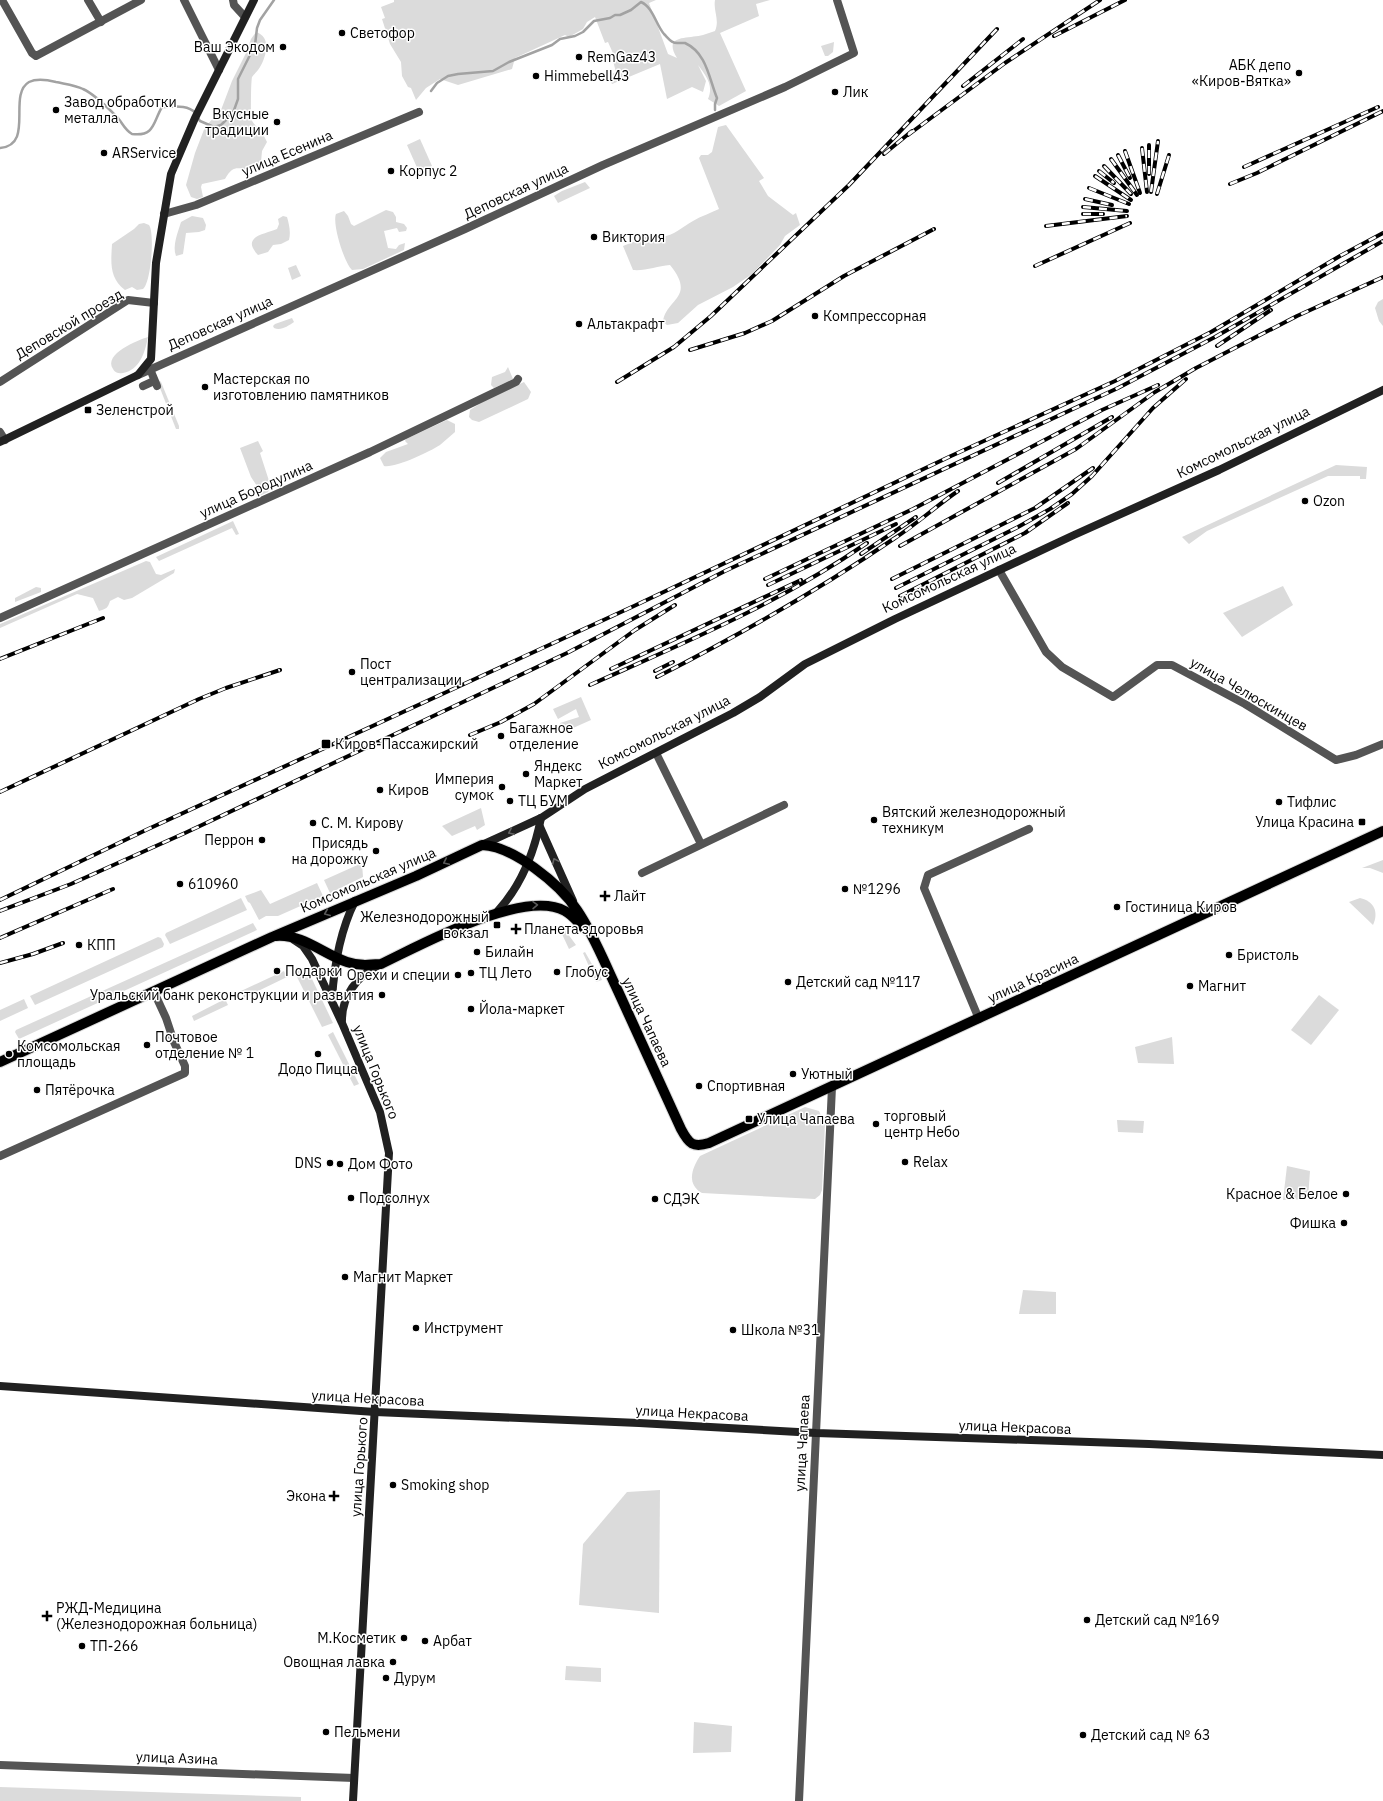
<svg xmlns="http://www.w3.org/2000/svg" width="1383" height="1801" font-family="'IBM Plex Sans',sans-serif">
<rect width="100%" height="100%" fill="#fff"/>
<g fill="#dbdbdb">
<path d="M394 0H656L649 3 668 54 677 58C662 34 689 39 703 35 707 34 711 32 715 31 720 20 713 11 715 0H770L756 4 759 16 720 33 746 91 719 106 708 99C714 85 706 76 698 65L706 81 703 92 692 87 667 99 660 64 612 84 608 76 616 72 613 61 616 60 608 42 605 43 595 17 587 22 583 29 569 37 565 35 515 58 512 69 458 85 440 79 426 88 416 100 411 88 408 87 402 76 401 62 390 44 382 19 385 18 381 7 394 2Z"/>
<path d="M256 32C272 37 266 57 260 67 258 71 254 74 252 77 251 82 251 102 251 109L248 112C252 126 262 129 267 142L262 151 261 162 252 169C238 170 234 163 225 179L202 184 201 187 203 197 197 199 191 197 186 185 195 153 205 127 221 110 232 81 246 53 251 39Z"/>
<polygon points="834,42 833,52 828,56 825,56 821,46"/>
<path d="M726 125 764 178 759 181 768 196 793 215 796 213 800 225 785 236 780 245 752 274 733 287 698 305 678 323 667 325 663 322C665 299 697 298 670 265 657 266 646 271 633 270L623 246 653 234C668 242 680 228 693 221 701 216 711 213 719 209L699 158 701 155H708L712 152 718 127Z"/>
<polygon points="420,139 432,166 419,172 407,145"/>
<polygon points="585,182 590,188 558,203 554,196 562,191"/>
<path d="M386 210 393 212 396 217V222L404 224 407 228 406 231 399 232 397 228 384 231 388 248 396 249 399 245 405 243 404 250 363 269 352 270C344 262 332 224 336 214L344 211 348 216 351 224 354 226Z"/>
<path d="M192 216 203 218 206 225 205 230 199 232 186 233 183 254 176 256C172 246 178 232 181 222Z"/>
<path d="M283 216 287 217C289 224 291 232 289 240L281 244 273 245 268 252 258 255C240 236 266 234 277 229L279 224 278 219Z"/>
<path d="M144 223 149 225C155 233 151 283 143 289L137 290 132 287 125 290C109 278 111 262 112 244L134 229 139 224Z"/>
<polygon points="296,265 301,276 292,280 288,268"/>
<polygon points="1383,299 1383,326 1379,321 1375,308 1378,302"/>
<path d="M292 318 294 322C288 326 281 331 274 328L273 326 275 324Z"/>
<path d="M148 337C145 352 140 370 123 373 119 374 115 373 113 369 103 354 138 340 148 337Z"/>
<polygon points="508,367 513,379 494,388 491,385 492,377 505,372"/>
<polygon points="156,378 161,382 179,426 179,429 176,429"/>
<polygon points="524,382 531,392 528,399 479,422 472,420 469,417 470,410 487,399"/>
<path d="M447 420 455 424V432C450 436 445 441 440 445 429 452 396 468 384 466L380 458 386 452 408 444 405 441 406 439Z"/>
<polygon points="258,441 263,451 260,453 271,487 268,492 257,497 256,494 257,486 251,477 240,448"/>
<polygon points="1336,465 1367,467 1366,479 1360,479 1360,476 1328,476 1207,531 1189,544 1182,537"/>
<polygon points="233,521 239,534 236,535 232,528 159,561 156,557"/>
<path d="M146 561 150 562 156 574 161 575 175 569 174 573 132 598 124 600 118 597 110 601C108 608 106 609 99 611L93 598 77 594 0 628V624Z"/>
<polygon points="1283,586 1293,605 1242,637 1223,613"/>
<polygon points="36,587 41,588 41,592 15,602 15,598"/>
<polygon points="581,697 591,720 564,732 560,723 579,717 576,709 558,719 553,709"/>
<polygon points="481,808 485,825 477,830 475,826 452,836 442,826"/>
<polygon points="1383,860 1383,873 1370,868 1362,868"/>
<polygon points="362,863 363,877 330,893 324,880"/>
<polygon points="317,883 323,896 278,916 266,916 259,920 250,903 248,902 245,896 261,890 270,904"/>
<polygon points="241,898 247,910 170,944 165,935 166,933"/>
<path d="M1360 898C1374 901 1379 912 1373 925L1349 902Z"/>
<polygon points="253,923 257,930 19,1039 15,1032 16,1030"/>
<polygon points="565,930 576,945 569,949 561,932"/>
<polygon points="158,937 161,938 164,944 163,947 35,1005 30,996"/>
<polygon points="585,952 593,966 597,968 602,980 596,982 583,953"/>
<polygon points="301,970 307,973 312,979 333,1023 322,1027 294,971"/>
<polygon points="284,971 287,977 244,998 241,991"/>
<polygon points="1319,995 1339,1010 1311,1045 1291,1030"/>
<polygon points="24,999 28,1008 0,1021 0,1010"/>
<polygon points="225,999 228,1005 194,1021 192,1016"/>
<polygon points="333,1032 359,1084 354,1086 328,1035"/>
<polygon points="1172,1037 1174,1064 1138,1063 1135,1047"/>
<path d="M805 1107 819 1111 825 1124 822 1190 820 1195 815 1199 702 1193C686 1184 692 1168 700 1156Z"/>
<polygon points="1117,1120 1144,1121 1143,1133 1118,1132"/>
<polygon points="1287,1166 1310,1171 1308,1199 1283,1200"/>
<polygon points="1023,1290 1056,1292 1056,1314 1019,1314"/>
<polygon points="660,1490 659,1613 579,1605 583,1544 627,1492"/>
<polygon points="566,1666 601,1668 601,1682 565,1680"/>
<polygon points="694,1722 732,1726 731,1752 693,1753"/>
<polygon points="0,1787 301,1797 301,1801 0,1801"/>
</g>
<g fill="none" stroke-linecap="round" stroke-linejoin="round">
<g stroke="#a2a2a2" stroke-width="2.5">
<path d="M431 91 437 83 448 76 458 74 493 71 509 62 552 45 560 39 575 36 583 32 594 21 610 18 615 15H620L631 10 641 2C653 7 656 25 664 34 669 39 672 44 679 43 681 43 683 43 685 43 707 53 709 79 717 98L715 104V110"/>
<polyline points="198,118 200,121 214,127 221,125 233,113 238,99 238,79 255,45 257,28 260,20 274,0"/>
<path d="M0 148C35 145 7 95 29 82 37 78 48 80 56 82 65 84 75 85 83 89 96 95 108 108 118 118 123 124 125 130 132 134 155 137 153 122 162 107 174 107 186 104 196 113"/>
</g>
<g stroke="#dbdbdb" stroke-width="12">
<g id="primary">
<path d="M276 936C303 934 323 954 347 962 358 966 369 965 381 964 421 945 524 888 565 911 573 915 579 924 586 930"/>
<path d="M0 1062 272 937 416 876 482 845C513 846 560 884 577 910 594 935 605 964 618 991 639 1037 660 1083 681 1129 689 1144 693 1148 709 1143L1383 831"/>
</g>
</g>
<g stroke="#545454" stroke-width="8">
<polyline points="2,0 32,53 36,56 141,0"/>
<polyline points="88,0 101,22"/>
<polyline points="184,0 219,70"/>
<polyline points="233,0 234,5 245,17"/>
<polyline points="164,214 196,205 419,112"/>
<polyline points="150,369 157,386"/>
<polyline points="138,375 465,229 603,165 785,87 854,53 837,0"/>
<polyline points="0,382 128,300 154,303"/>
<polyline points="143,386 154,381"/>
<polyline points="0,432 5,440"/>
<polyline points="999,570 1046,652 1062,667 1113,697 1157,665 1172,665 1245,704 1336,760 1356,755 1383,744"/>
<polyline points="0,618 370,452 516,382 518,379"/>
<polyline points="656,753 701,844"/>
<polyline points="642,873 784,805"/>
<polyline points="979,1019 924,888 928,875 1029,829"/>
<polyline points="0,1156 185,1073 185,1066 174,1042 166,1018 154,992"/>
<polyline points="0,1765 354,1778"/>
<polyline points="799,1801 832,1087"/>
</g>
<g stroke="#212121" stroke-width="8">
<polyline points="0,442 138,375 151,359 156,263 171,174 195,118 254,0"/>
<polyline points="540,827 573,901"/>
<polyline points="482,845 541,818 585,789 733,713 760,697 805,664 895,619 1074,535 1219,470 1383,390"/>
<path d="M497 912C521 886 534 854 541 818"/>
<polyline points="294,940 303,946 312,959 342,1023 380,1112 389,1153 353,1801"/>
<path d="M332 999C334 967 340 931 355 901"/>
<path d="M342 1020C342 996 357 976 379 965"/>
<polyline points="0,1386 375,1412 639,1423 816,1433 1149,1444 1383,1455"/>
</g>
<use href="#primary" stroke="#000" stroke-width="10"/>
<g stroke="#000" stroke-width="4">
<g id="rail">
<polyline points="1054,36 1125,0"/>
<polyline points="963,86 1023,39"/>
<polyline points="908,135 1005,63 1100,0"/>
<polyline points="1142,148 1147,192"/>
<polyline points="1125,151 1140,193"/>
<polyline points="884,154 912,131"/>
<polyline points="1118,155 1130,178"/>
<polyline points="1111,159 1137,195"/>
<polyline points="1104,166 1131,194"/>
<polyline points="1244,167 1378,107"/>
<polyline points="1099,171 1114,183"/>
<polyline points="1149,174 1149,145"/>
<polyline points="1095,176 1131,200"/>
<polyline points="1230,184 1257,173 1383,111"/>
<polyline points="1089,188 1129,204"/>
<polyline points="1151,192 1158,141"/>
<polyline points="1157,194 1169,155"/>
<polyline points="1085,199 1112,205"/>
<polyline points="1083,207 1127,211"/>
<polyline points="1083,214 1103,214"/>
<polyline points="1046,226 1127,216"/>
<polyline points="1035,266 1130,223"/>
<polyline points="1217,346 1271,310"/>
<polyline points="690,350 745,333 772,321 844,276 934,229"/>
<polyline points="617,382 674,347 711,316 849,185 997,29"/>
<polyline points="998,483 1112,417"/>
<polyline points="900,546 1076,449 1155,392 1196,368 1297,316 1383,277"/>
<polyline points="861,554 916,517"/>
<polyline points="765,579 913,509 1102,410 1158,385"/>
<polyline points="892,579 1035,508 1093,468"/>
<polyline points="768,585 896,524"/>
<polyline points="896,588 1018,527 1050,509 1072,494 1092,476 1153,408 1186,379"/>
<polyline points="900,596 1025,533 1068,503"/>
<polyline points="0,659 103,618"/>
<polyline points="611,669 801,580"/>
<polyline points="655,671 673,662"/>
<path d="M657 677C739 635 819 590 895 538 917 524 936 506 958 491"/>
<path d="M590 685C686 642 780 603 867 543"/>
<polyline points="470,735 501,722 534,704 635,630 675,605"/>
<polyline points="0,792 199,699 226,688 280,670"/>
<polyline points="0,900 146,830 634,606 951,456 1115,381 1211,332 1340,256 1383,233"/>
<polyline points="0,911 71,884 185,833 567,653 725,571 1118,388 1215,337 1383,241"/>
<polyline points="0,938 113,889"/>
<polyline points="0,963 33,954 63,943"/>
</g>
</g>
<use href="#rail" stroke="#fff" stroke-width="2.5" stroke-dasharray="8" stroke-linecap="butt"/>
</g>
<defs><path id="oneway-chevron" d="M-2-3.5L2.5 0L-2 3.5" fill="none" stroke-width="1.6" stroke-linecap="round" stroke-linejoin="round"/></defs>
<g stroke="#646464">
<use href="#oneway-chevron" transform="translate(511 832) rotate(155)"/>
<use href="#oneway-chevron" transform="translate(555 861) rotate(-114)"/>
</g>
<g stroke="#595959">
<use href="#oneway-chevron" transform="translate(446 862) rotate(155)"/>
<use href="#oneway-chevron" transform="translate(535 905) rotate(-1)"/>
<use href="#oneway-chevron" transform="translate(327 913) rotate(157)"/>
</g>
<g fill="#000" stroke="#fff" stroke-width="1.5">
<circle cx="342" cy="33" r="4"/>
<circle cx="283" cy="47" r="4"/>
<circle cx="579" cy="57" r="4"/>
<circle cx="1299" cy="73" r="4"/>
<circle cx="536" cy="76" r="4"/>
<circle cx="835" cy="92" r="4"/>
<circle cx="56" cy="110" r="4"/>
<circle cx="277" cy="122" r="4"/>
<circle cx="104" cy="153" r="4"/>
<circle cx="391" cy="171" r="4"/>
<circle cx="594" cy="237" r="4"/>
<circle cx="815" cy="316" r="4"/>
<circle cx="579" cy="324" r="4"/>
<circle cx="205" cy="387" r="4"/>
<rect x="84" y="406" width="8" height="8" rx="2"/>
<circle cx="1305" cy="501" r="4"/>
<circle cx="352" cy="672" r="4"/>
<circle cx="501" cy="736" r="4"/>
<rect x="321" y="739" width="10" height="10" rx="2"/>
<circle cx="526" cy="774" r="4"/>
<circle cx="502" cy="787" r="4"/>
<circle cx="380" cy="790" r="4"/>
<circle cx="510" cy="801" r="4"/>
<circle cx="1279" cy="802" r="4"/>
<circle cx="874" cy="820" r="4"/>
<rect x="1358" y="818" width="8" height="8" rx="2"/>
<circle cx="313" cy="823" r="4"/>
<circle cx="262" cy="840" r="4"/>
<circle cx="376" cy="851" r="4"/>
<circle cx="180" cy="884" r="4"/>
<circle cx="845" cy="889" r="4"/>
<path d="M603 890h4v4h4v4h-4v4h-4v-4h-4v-4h4z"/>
<circle cx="1117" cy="907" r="4"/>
<rect x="493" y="921" width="8" height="8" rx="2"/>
<path d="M514 923h4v4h4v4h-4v4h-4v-4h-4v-4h4z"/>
<circle cx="79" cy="945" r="4"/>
<circle cx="477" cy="952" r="4"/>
<circle cx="1229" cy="955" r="4"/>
<circle cx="277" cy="971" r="4"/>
<circle cx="557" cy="972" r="4"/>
<circle cx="471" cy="973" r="4"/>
<circle cx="458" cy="975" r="4"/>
<circle cx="788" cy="982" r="4"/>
<circle cx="1190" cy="986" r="4"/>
<circle cx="382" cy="995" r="4"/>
<circle cx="471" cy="1009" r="4"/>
<circle cx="147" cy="1045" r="4"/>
<circle cx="9" cy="1054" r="4"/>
<circle cx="318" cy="1054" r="4"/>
<circle cx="793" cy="1074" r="4"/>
<circle cx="699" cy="1086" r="4"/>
<circle cx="37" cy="1090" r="4"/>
<rect x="745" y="1115" width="8" height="8" rx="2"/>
<circle cx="876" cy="1124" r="4"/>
<circle cx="905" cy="1162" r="4"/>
<circle cx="330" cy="1163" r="4"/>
<circle cx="340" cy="1164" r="4"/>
<circle cx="1346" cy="1194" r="4"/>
<circle cx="351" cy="1198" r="4"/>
<circle cx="655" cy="1199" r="4"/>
<circle cx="1344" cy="1223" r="4"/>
<circle cx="345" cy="1277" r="4"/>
<circle cx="416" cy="1328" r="4"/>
<circle cx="733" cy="1330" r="4"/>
<circle cx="393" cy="1485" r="4"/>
<path d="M332 1490h4v4h4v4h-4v4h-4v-4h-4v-4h4z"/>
<path d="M45 1610h4v4h4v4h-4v4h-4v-4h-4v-4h4z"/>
<circle cx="1087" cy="1620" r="4"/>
<circle cx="404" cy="1638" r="4"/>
<circle cx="425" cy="1641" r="4"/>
<circle cx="82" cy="1646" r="4"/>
<circle cx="393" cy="1662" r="4"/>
<circle cx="386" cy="1678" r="4"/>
<circle cx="326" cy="1732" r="4"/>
<circle cx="1083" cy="1735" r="4"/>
</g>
<g text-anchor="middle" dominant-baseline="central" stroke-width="3" stroke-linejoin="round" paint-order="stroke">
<g font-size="14" fill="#000" stroke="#fff" text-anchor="start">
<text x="350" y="33">Светофор</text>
<text x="275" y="47" text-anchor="end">Ваш Экодом</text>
<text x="587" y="57">RemGaz43</text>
<text x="1291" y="65" text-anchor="end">АБК депо<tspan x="1291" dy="16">«Киров-Вятка»</tspan></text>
<text x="544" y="76">Himmebell43</text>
<text x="843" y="92">Лик</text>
<text x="64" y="102">Завод обработки<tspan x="64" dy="16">металла</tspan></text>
<text x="269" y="114" text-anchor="end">Вкусные<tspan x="269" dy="16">традиции</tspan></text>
<text x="112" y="153">ARService</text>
<text x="399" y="171">Корпус 2</text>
<text x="602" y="237">Виктория</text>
<text x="823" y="316">Компрессорная</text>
<text x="587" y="324">Альтакрафт</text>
<text x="213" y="379">Мастерская по<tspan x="213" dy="16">изготовлению памятников</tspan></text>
<text x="96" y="410">Зеленстрой</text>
<text x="1313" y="501">Ozon</text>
<text x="360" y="664">Пост<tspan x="360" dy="16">централизации</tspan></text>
<text x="509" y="728">Багажное<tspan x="509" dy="16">отделение</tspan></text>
<text x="335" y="744">Киров-Пассажирский</text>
<text x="534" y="766">Яндекс<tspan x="534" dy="16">Маркет</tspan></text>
<text x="494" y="779" text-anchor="end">Империя<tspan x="494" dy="16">сумок</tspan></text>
<text x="388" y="790">Киров</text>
<text x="518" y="801">ТЦ БУМ</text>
<text x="1287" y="802">Тифлис</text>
<text x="882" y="812">Вятский железнодорожный<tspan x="882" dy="16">техникум</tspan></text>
<text x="1354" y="822" text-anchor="end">Улица Красина</text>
<text x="321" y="823">С. М. Кирову</text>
<text x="254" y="840" text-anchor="end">Перрон</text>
<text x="368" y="843" text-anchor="end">Присядь<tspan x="368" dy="16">на дорожку</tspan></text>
<text x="188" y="884">610960</text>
<text x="853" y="889">№1296</text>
<text x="614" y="896">Лайт</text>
<text x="1125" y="907">Гостиница Киров</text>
<text x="489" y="917" text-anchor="end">Железнодорожный<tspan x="489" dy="16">вокзал</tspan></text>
<text x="524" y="929">Планета здоровья</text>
<text x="87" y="945">КПП</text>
<text x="485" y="952">Билайн</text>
<text x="1237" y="955">Бристоль</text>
<text x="285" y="971">Подарки</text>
<text x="565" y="972">Глобус</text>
<text x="479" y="973">ТЦ Лето</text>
<text x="450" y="975" text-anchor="end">Орехи и специи</text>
<text x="796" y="982">Детский сад №117</text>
<text x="1198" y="986">Магнит</text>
<text x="374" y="995" text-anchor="end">Уральский банк реконструкции и развития</text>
<text x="479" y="1009">Йола-маркет</text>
<text x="155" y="1037">Почтовое<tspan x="155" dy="16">отделение № 1</tspan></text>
<text x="17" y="1046">Комсомольская<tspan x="17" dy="16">площадь</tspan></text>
<text x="318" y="1069" text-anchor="middle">Додо Пицца</text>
<text x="801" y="1074">Уютный</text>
<text x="707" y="1086">Спортивная</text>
<text x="45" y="1090">Пятёрочка</text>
<text x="884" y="1116">торговый<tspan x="884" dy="16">центр Небо</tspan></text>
<text x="757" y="1119">Улица Чапаева</text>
<text x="913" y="1162">Relax</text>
<text x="322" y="1163" text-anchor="end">DNS</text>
<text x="348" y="1164">Дом Фото</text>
<text x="1338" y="1194" text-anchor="end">Красное &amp; Белое</text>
<text x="359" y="1198">Подсолнух</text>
<text x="663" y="1199">СДЭК</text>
<text x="1336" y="1223" text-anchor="end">Фишка</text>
<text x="353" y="1277">Магнит Маркет</text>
<text x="424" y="1328">Инструмент</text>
<text x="741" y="1330">Школа №31</text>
<text x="401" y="1485">Smoking shop</text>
<text x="326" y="1496" text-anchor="end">Экона</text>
<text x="56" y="1608">РЖД-Медицина<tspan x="56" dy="16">(Железнодорожная больница)</tspan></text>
<text x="1095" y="1620">Детский сад №169</text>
<text x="396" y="1638" text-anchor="end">М.Косметик</text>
<text x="433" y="1641">Арбат</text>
<text x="90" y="1646">ТП-266</text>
<text x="385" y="1662" text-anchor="end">Овощная лавка</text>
<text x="394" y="1678">Дурум</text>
<text x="334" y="1732">Пельмени</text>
<text x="1091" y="1735">Детский сад № 63</text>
</g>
<g font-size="14" fill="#000" stroke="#fff">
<text transform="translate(287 153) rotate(-23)">улица Есенина</text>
<text transform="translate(516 191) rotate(-25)">Деповская улица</text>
<text transform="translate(220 323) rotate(-24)">Деповская улица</text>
<text transform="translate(69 324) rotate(-31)">Деповской проезд</text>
<text transform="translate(1243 442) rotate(-26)">Комсомольская улица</text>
<text transform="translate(256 489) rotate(-24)">улица Бородулина</text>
<text transform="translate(949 578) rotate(-25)">Комсомольская улица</text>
<text transform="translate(1249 694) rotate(30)">улица Челюскинцев</text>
<text transform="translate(664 732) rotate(-27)">Комсомольская улица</text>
<text transform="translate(368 880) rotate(-23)">Комсомольская улица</text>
<text transform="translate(1033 978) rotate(-25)">улица Красина</text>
<text transform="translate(647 1022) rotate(65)">улица Чапаева</text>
<text transform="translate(376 1072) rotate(68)">улица Горького</text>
<text transform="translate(368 1398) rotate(3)">улица Некрасова</text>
<text transform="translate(692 1413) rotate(3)">улица Некрасова</text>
<text transform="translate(1015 1427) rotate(2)">улица Некрасова</text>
<text transform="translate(802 1443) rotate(-87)">улица Чапаева</text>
<text transform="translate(359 1467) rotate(-86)">улица Горького</text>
<text transform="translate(177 1758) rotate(2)">улица Азина</text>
</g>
</g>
</svg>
